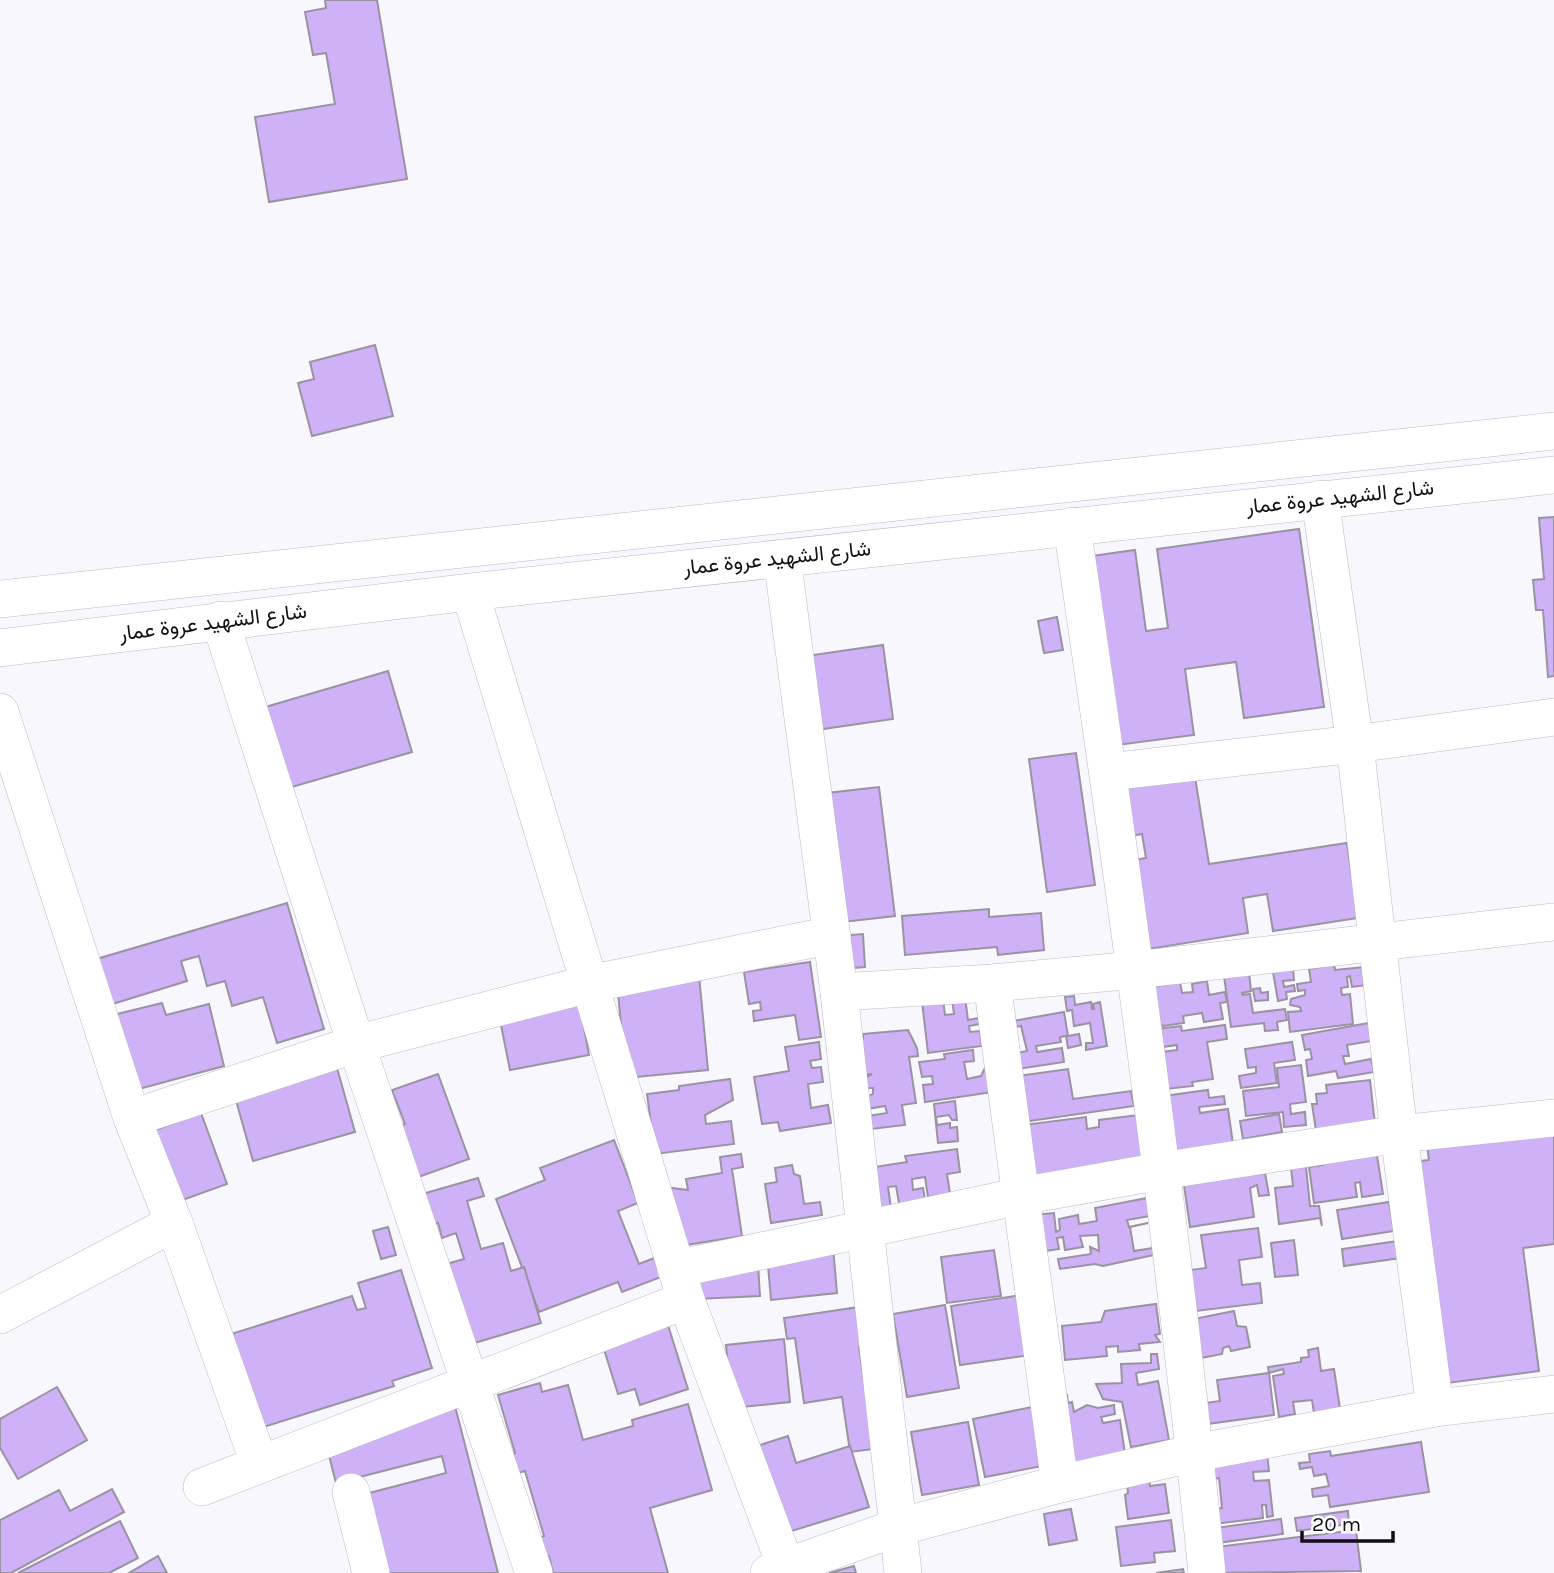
<svg xmlns="http://www.w3.org/2000/svg" width="1554" height="1573" font-family="Karla,Vazirmatn,sans-serif">
<rect width="100%" height="100%" fill="#f9f7fe"/>
<g fill="#ceb1f6" stroke="#9993a2" stroke-width="2">
<polygon points="325,0 377,0 407,179 269,202 255,117 335,104 326,53 313,55 305,12 326,8"/>
<polygon points="375,345 393,416 312,436 298,383 314,379 310,362"/>
<polygon points="1554,517 1554,676 1548,677 1543,610 1536,610 1533,580 1544,579 1539,518"/>
<polygon points="1299,529 1324,707 1244,718 1236,662 1185,669 1194,735 1110,746 1084,557 1135,550 1146,631 1168,628 1157,549"/>
<polygon points="1057,617 1063,650 1044,653 1038,621"/>
<polygon points="883,645 893,719 816,730 806,656"/>
<polygon points="388,671 412,752 278,791 255,710"/>
<polygon points="1076,753 1095,885 1047,892 1029,759"/>
<polygon points="1195,777 1209,864 1347,843 1358,918 1273,931 1267,894 1243,898 1248,933 1149,949 1116,863 1146,858 1142,834 1126,837 1119,789"/>
<polygon points="879,787 895,916 843,922 827,793"/>
<polygon points="287,903 324,1029 277,1043 263,997 232,1006 225,981 207,986 199,956 181,961 187,981 90,1011 76,965"/>
<polygon points="989,909 989,917 1041,913 1044,950 998,955 997,947 905,955 902,916"/>
<polygon points="863,934 865,967 840,969 838,936"/>
<polygon points="1333,959 1335,970 1364,967 1367,985 1352,987 1350,976 1347,977 1348,987 1341,988 1342,995 1350,994 1353,1024 1290,1032 1288,1012 1301,1011 1300,1007 1290,1005 1291,999 1305,995 1305,990 1298,991 1297,984 1311,982 1309,969 1321,967 1321,961"/>
<polygon points="810,962 821,1037 799,1040 795,1015 754,1021 753,1011 761,1010 760,1002 749,1004 744,972"/>
<polygon points="1293,969 1294,980 1283,981 1284,987 1294,985 1295,991 1286,992 1287,999 1278,1001 1273,972"/>
<polygon points="1249,972 1251,991 1242,993 1243,995 1250,994 1253,1013 1285,1009 1287,1020 1277,1022 1278,1030 1265,1031 1264,1023 1231,1027 1224,976"/>
<polygon points="699,975 708,1070 626,1078 617,982"/>
<polygon points="1207,981 1209,995 1225,992 1227,1002 1220,1003 1223,1019 1204,1022 1202,1013 1183,1016 1184,1023 1163,1026 1144,1010 1141,989 1180,982 1182,993 1193,992 1192,984"/>
<polygon points="1260,988 1261,993 1268,992 1268,1000 1255,1001 1253,989"/>
<polygon points="1074,996 1075,1005 1091,1002 1092,1009 1094,1009 1093,1004 1100,1002 1107,1046 1086,1050 1086,1043 1093,1043 1090,1023 1074,1026 1072,1010 1067,1011 1065,997"/>
<polygon points="965,997 968,1020 979,1018 980,1024 969,1026 970,1032 980,1031 982,1046 928,1053 922,1001 943,999 945,1015 954,1014 952,999"/>
<polygon points="162,1003 166,1015 209,1004 224,1066 124,1093 105,1017"/>
<polygon points="580,1005 589,1055 510,1070 500,1020"/>
<polygon points="1064,1012 1068,1036 1079,1034 1081,1045 1068,1048 1066,1036 1060,1037 1061,1042 1036,1046 1037,1052 1062,1048 1064,1062 1011,1070 1008,1055 1027,1051 1021,1026 1009,1028 1007,1022"/>
<polygon points="1374,1022 1377,1040 1347,1045 1349,1056 1343,1056 1345,1064 1371,1059 1374,1072 1338,1078 1336,1071 1308,1076 1306,1060 1312,1059 1310,1049 1305,1050 1302,1035"/>
<polygon points="1225,1025 1227,1039 1207,1042 1213,1079 1192,1082 1193,1086 1157,1090 1152,1053 1177,1050 1177,1045 1149,1049 1146,1030 1181,1026 1182,1031"/>
<polygon points="908,1030 917,1048 918,1056 909,1057 916,1103 902,1105 905,1125 863,1130 861,1117 887,1113 885,1106 867,1109 865,1098 873,1094 873,1088 858,1088 861,1080 872,1074 858,1075 849,1040 863,1039 863,1034"/>
<polygon points="819,1042 821,1059 810,1061 812,1068 821,1067 823,1082 808,1084 811,1108 828,1105 831,1123 780,1131 778,1122 762,1124 754,1077 789,1071 785,1047"/>
<polygon points="1292,1042 1295,1060 1274,1063 1277,1083 1241,1088 1239,1076 1256,1073 1256,1067 1248,1068 1245,1049"/>
<polygon points="332,1050 355,1132 253,1161 230,1079"/>
<polygon points="973,1050 974,1061 964,1062 967,1079 981,1076 985,1068 990,1067 993,1092 925,1102 923,1085 933,1084 932,1076 922,1077 919,1062 945,1059 944,1054"/>
<polygon points="1301,1065 1306,1102 1290,1104 1291,1114 1305,1112 1306,1125 1284,1127 1283,1112 1246,1116 1243,1091 1279,1087 1277,1068"/>
<polygon points="1068,1069 1073,1099 1131,1091 1134,1106 1016,1123 1010,1077"/>
<polygon points="438,1074 469,1159 410,1180 391,1130 405,1124 392,1090"/>
<polygon points="730,1079 733,1100 705,1115 706,1124 731,1121 734,1144 655,1154 647,1094 679,1090 679,1086"/>
<polygon points="1370,1080 1375,1124 1316,1131 1312,1104 1317,1104 1316,1094 1327,1093 1326,1085"/>
<polygon points="1208,1090 1209,1098 1224,1096 1225,1104 1199,1107 1200,1113 1228,1109 1233,1144 1164,1159 1156,1097"/>
<polygon points="955,1101 957,1120 952,1120 949,1115 936,1117 937,1125 950,1123 950,1128 957,1127 958,1141 938,1143 934,1104"/>
<polygon points="201,1113 227,1184 166,1206 131,1139"/>
<polygon points="1146,1114 1153,1165 1031,1187 1023,1125 1086,1117 1087,1129 1099,1127 1099,1120"/>
<polygon points="1279,1114 1282,1132 1243,1139 1240,1121"/>
<polygon points="1554,1123 1554,1244 1523,1248 1539,1371 1440,1384 1412,1162 1429,1160 1426,1139"/>
<polygon points="614,1140 638,1203 618,1211 639,1264 654,1258 661,1277 622,1292 618,1282 539,1312 496,1199 545,1180 540,1168"/>
<polygon points="957,1149 960,1172 947,1174 950,1194 928,1197 925,1177 912,1179 913,1190 923,1188 926,1205 900,1209 896,1186 888,1187 891,1208 864,1212 868,1168 907,1162 905,1156"/>
<polygon points="1376,1149 1383,1194 1362,1197 1360,1182 1355,1183 1357,1197 1314,1203 1309,1167 1323,1165 1322,1156"/>
<polygon points="741,1154 743,1167 732,1169 742,1236 674,1247 664,1187 688,1190 686,1179 722,1173 720,1157"/>
<polygon points="792,1165 794,1174 800,1176 804,1204 820,1202 822,1215 771,1223 765,1184 777,1182 775,1168"/>
<polygon points="1306,1166 1310,1206 1319,1206 1322,1226 1320,1218 1279,1224 1275,1188 1293,1186 1291,1168"/>
<polygon points="1265,1173 1269,1195 1259,1196 1257,1185 1250,1188 1254,1217 1190,1227 1184,1185"/>
<polygon points="478,1178 484,1196 467,1201 481,1249 503,1243 511,1271 524,1267 541,1323 458,1348 443,1265 464,1259 456,1233 442,1238 438,1223 421,1228 412,1197"/>
<polygon points="1147,1198 1150,1216 1127,1220 1129,1227 1148,1223 1130,1227 1134,1251 1153,1248 1154,1255 1103,1266 1095,1264 1060,1269 1058,1259 1091,1254 1090,1247 1099,1251 1098,1235 1080,1236 1083,1247 1065,1250 1063,1237 1057,1238 1059,1249 1039,1252 1034,1215 1054,1213 1056,1232 1060,1230 1059,1219 1078,1215 1079,1224 1097,1221 1095,1208"/>
<polygon points="1389,1202 1394,1231 1342,1239 1337,1210"/>
<polygon points="388,1227 396,1255 381,1259 373,1231"/>
<polygon points="1258,1228 1262,1257 1239,1260 1242,1285 1260,1283 1262,1303 1188,1312 1183,1271 1206,1268 1201,1235"/>
<polygon points="1294,1240 1298,1275 1275,1277 1271,1243"/>
<polygon points="1398,1241 1401,1258 1344,1266 1342,1249"/>
<polygon points="833,1247 837,1293 771,1300 767,1254"/>
<polygon points="994,1250 1001,1296 947,1303 941,1257"/>
<polygon points="694,1259 758,1264 760,1296 697,1299"/>
<polygon points="401,1270 432,1368 392,1381 394,1386 238,1435 209,1341 352,1296 357,1310 366,1308 358,1283"/>
<polygon points="1021,1295 1030,1355 960,1365 951,1306"/>
<polygon points="1156,1304 1160,1334 1155,1335 1160,1342 1139,1344 1140,1350 1118,1352 1118,1346 1106,1347 1107,1356 1065,1360 1062,1326 1101,1322 1105,1311"/>
<polygon points="945,1305 959,1388 907,1397 893,1314"/>
<polygon points="866,1306 871,1345 859,1347 874,1449 850,1452 842,1397 804,1403 795,1338 787,1339 784,1318"/>
<polygon points="1234,1311 1237,1326 1246,1327 1250,1347 1231,1351 1229,1346 1223,1348 1222,1354 1191,1360 1184,1321"/>
<polygon points="667,1322 688,1389 640,1405 635,1389 618,1394 602,1343"/>
<polygon points="784,1339 790,1402 732,1408 726,1345"/>
<polygon points="1318,1348 1321,1371 1334,1369 1340,1409 1314,1413 1312,1400 1293,1402 1295,1414 1279,1417 1273,1376 1284,1374 1283,1369 1269,1373 1268,1367 1301,1362 1301,1358 1309,1357 1308,1350"/>
<polygon points="1151,1354 1157,1354 1159,1369 1136,1373 1138,1385 1158,1381 1169,1440 1131,1447 1122,1402 1103,1399 1096,1384 1122,1383 1121,1364 1151,1363"/>
<polygon points="1269,1373 1274,1415 1207,1424 1205,1403 1220,1401 1217,1380"/>
<polygon points="540,1383 542,1392 568,1385 583,1440 633,1426 632,1420 688,1404 712,1490 650,1508 668,1573 553,1573 549,1556 531,1561 526,1541 544,1536 525,1471 503,1477 498,1458 515,1453 498,1395"/>
<polygon points="57,1387 87,1440 18,1479 0,1448 0,1419"/>
<polygon points="1067,1395 1068,1403 1072,1402 1074,1412 1087,1405 1098,1408 1114,1405 1115,1414 1101,1417 1103,1423 1120,1420 1125,1454 1066,1464 1055,1397"/>
<polygon points="1042,1405 1053,1464 985,1477 973,1419"/>
<polygon points="455,1406 498,1573 389,1573 350,1498 446,1473 442,1456 336,1483 325,1440"/>
<polygon points="968,1422 979,1485 922,1495 911,1432"/>
<polygon points="788,1436 796,1463 850,1446 869,1507 769,1538 754,1447"/>
<polygon points="1421,1442 1429,1492 1330,1507 1328,1495 1313,1497 1312,1489 1329,1486 1326,1474 1314,1476 1312,1467 1300,1469 1299,1463 1310,1462 1309,1454 1330,1451 1331,1456"/>
<polygon points="1267,1454 1269,1471 1253,1472 1254,1481 1269,1480 1273,1516 1267,1517 1266,1505 1262,1505 1263,1518 1214,1524 1212,1509 1222,1508 1219,1478 1208,1480 1205,1461"/>
<polygon points="1149,1475 1150,1486 1165,1484 1169,1513 1128,1519 1125,1495 1128,1493 1127,1482"/>
<polygon points="112,1489 124,1512 11,1573 0,1573 0,1520 59,1490 70,1511"/>
<polygon points="1071,1509 1077,1540 1049,1545 1044,1514"/>
<polygon points="1348,1511 1349,1524 1297,1531 1295,1518"/>
<polygon points="1281,1519 1283,1534 1210,1544 1208,1529"/>
<polygon points="1171,1520 1175,1551 1154,1553 1155,1562 1121,1566 1116,1527"/>
<polygon points="120,1521 138,1558 109,1573 18,1573"/>
<polygon points="1356,1530 1361,1571 1210,1573 1207,1548"/>
<polygon points="158,1556 167,1573 129,1573"/>
<polygon points="854,1566 856,1573 829,1573"/>
<polygon points="1183,1569 1184,1573 1156,1573"/>
</g>
<g fill="none" stroke-linecap="round" stroke-linejoin="round">
<g stroke="#beb8c8" stroke-width="38">
<g id="minor">
<polyline points="1320,499 1355,744 1399,1134 1435,1408"/>
<path d="M1072 526C1123 874 1172 1223 1207 1573"/>
<polyline points="782,558 839,992 903,1573"/>
<polyline points="470,592 686,1300 786,1567"/>
<polyline points="0,599 1554,431"/>
<polyline points="220,620 356,1044 534,1573"/>
<polyline points="0,648 470,592 1554,475"/>
<polyline points="0,712 132,1118 174,1223 259,1463"/>
<polyline points="1108,772 1355,744 1554,717"/>
<polyline points="992,983 1060,1484"/>
<polyline points="839,992 992,983 1135,970 1554,922"/>
<polyline points="132,1118 356,1044 589,984 832,935"/>
<polyline points="676,1269 1021,1196 1161,1171 1399,1134 1554,1118"/>
<polyline points="0,1315 174,1223"/>
<polyline points="202,1487 686,1300"/>
<polyline points="351,1492 371,1573"/>
<polyline points="769,1573 899,1527 1060,1484 1195,1453 1435,1408 1554,1394"/>
</g>
</g>
<use href="#minor" stroke="#fff" stroke-width="37"/>
</g>
<g text-anchor="middle" dominant-baseline="central" stroke-width="5" stroke-linejoin="round" paint-order="stroke">
<g font-size="21" fill="#121016" stroke="#fff">
<text transform="translate(1340 497) rotate(-6)">شارع الشهيد عروة عمار</text>
<text transform="translate(777 558) rotate(-6)">شارع الشهيد عروة عمار</text>
<text transform="translate(213 622) rotate(-7)">شارع الشهيد عروة عمار</text>
</g>
</g>
<path d="M1302 1531v10h91v-10" fill="none" stroke="#121016" stroke-width="3.5"/>
<text x="1312" y="1531" font-size="21" fill="#121016" stroke="#ffffff" stroke-width="5" paint-order="stroke">20 m</text>
</svg>
